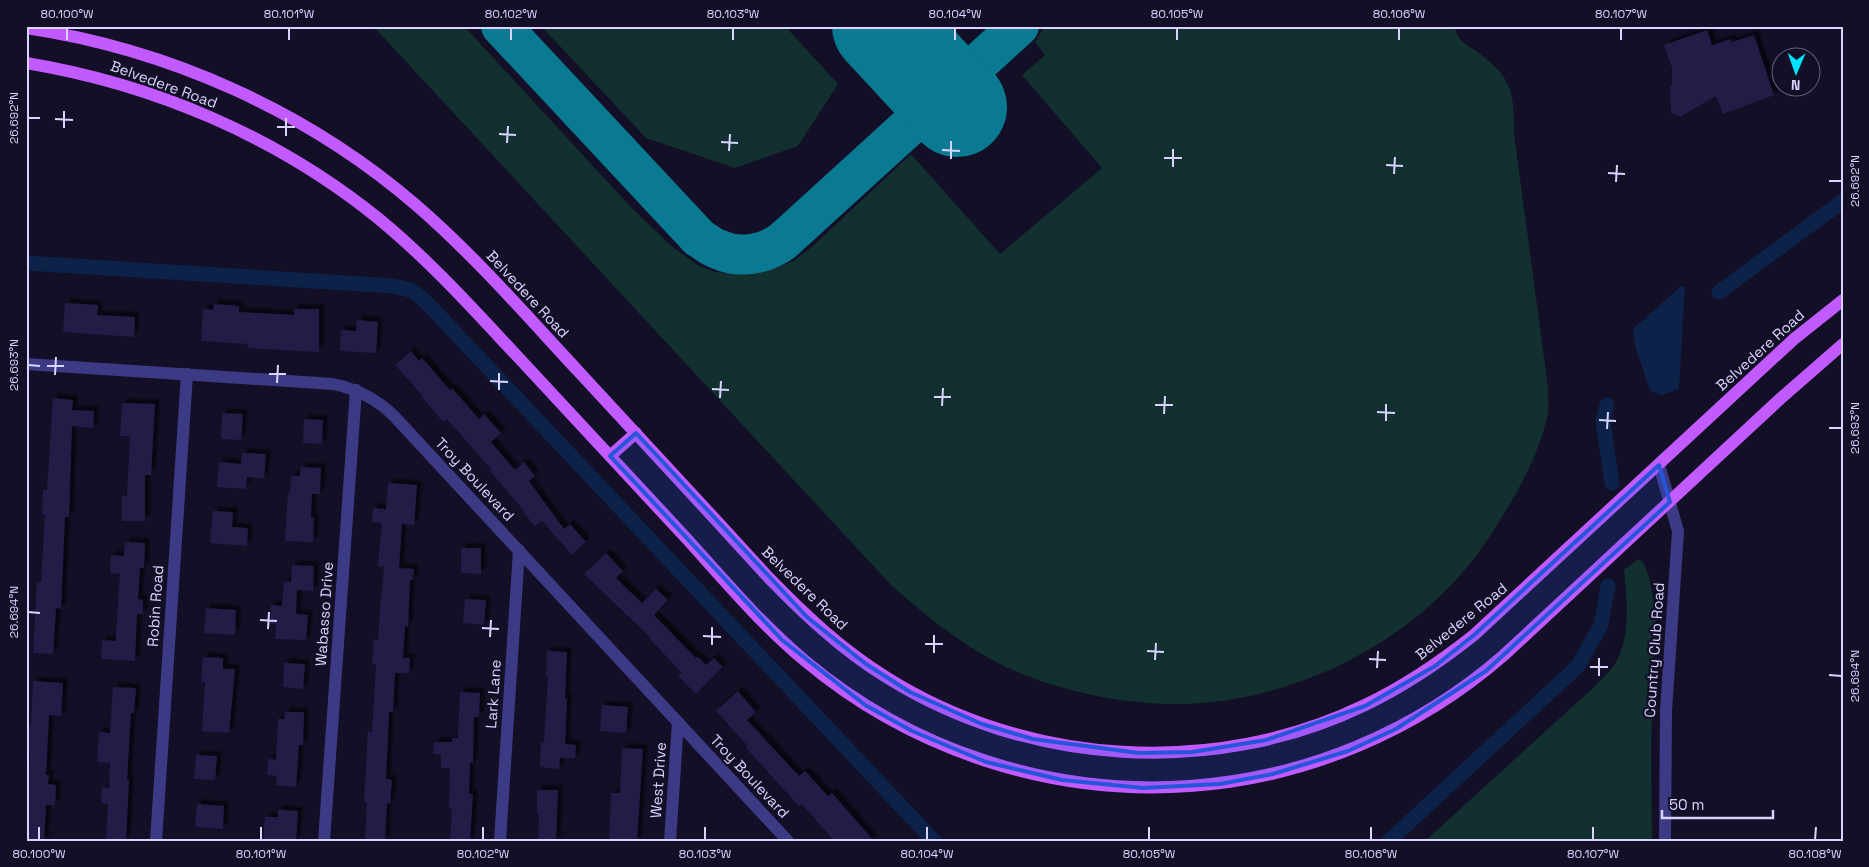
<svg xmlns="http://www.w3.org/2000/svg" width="1869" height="867" font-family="'Space Grotesk',sans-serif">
<defs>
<filter id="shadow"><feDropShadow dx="4.5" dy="-4.5" stdDeviation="1" flood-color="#0009"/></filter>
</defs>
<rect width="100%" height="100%" fill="#130f26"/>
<g fill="#12302f">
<path d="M373 26H464L628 204 670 245 699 266 716 272 740 274 755 273 777 268 795 260 813 246 911 154 1000 254 1102 168 1022 75 1045 55 1035 42 1045 26H1454C1459 42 1463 42 1476 51 1512 77 1514 91 1514 134L1548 387C1548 396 1549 405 1548 413 1539 457 1514 499 1490 536 1422 641 1292 706 1167 704 1124 703 1079 694 1038 680 982 661 935 624 892 586Z"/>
<polygon points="541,26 785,26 838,84 798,146 735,168 646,138"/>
<path d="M1638 559 1643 562 1649 577 1656 613 1651 745 1652 841H1425L1593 688C1600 680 1611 671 1616 662 1631 635 1627 599 1624 570Z"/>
</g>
<polygon fill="#0c2248" points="1681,286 1685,287 1679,389 1662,395 1650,391 1635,346 1633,329"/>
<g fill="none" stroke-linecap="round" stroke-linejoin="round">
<g stroke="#0c2248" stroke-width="15">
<polyline points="26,263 394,286 413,291 428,304 934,841"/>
<polyline points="1719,292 1843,201"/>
<polyline points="1607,405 1603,421 1612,483"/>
<polyline points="1389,841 1578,666 1601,625 1608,586"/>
</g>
<path stroke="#0a7a92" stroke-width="40" d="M501 26 699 238C706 242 712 248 720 250 740 259 766 254 783 241L1019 26"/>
<polyline stroke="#0a7a92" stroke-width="100" points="882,26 957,107"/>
</g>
<g fill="#241b47" filter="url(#shadow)">
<polygon points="1707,30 1712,45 1731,39 1732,42 1754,35 1774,95 1723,114 1716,96 1680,117 1671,113 1670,86 1672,86 1672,68 1664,45"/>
<polygon points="65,303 98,305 97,315 135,317 134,337 63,332"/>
<polygon points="214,304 239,306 239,312 294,315 294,309 319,309 319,352 247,348 248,344 201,341 203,309 213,310"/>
<polygon points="357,320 378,322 376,353 340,351 341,330 356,331"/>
<polygon points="411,351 419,361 422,358 450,390 452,388 479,419 484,414 501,433 491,442 515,470 524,462 535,476 529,481 564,529 570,524 586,542 572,555 542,521 534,526 516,501 490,471 492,470 447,419 443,422 422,397 423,396 395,365"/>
<polygon points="53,398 73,400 72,410 94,411 93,428 72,426 69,517 65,517 61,609 56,608 53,654 33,653 37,582 41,582 45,515 42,515 43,490 47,490"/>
<polygon points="122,403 155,404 151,475 145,475 145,521 122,521 122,496 127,496 130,436 120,436"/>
<polygon points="222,413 243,414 241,440 221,439"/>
<polygon points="304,419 323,420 322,444 303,443"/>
<polygon points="242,453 266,454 264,478 247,477 246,489 217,487 219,462 241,464"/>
<polygon points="301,467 321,468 320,494 312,494 311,517 314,518 313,542 285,541 288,493 290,493 291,476 300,476"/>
<polygon points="388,483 417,485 414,525 402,524 399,568 414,569 413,580 410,580 408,627 405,626 403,658 410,658 409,673 395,673 393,712 389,712 386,779 392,780 390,804 387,803 385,841 365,841 367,802 364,802 368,731 372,732 376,664 372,664 374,639 378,640 381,593 382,593 384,567 378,566 382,523 372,522 373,508 386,509"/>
<polygon points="213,511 233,512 232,527 248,528 247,546 210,543"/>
<polygon points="125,542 145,543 144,568 140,568 138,599 143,600 143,614 137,614 135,661 101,659 102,640 116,641 116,633 120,574 110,573 111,555 124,556"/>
<polygon points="461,548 481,548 481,574 461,573"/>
<polygon points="606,553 623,571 616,578 642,603 656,589 668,600 654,615 696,658 698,657 706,665 714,658 723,667 696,694 678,676 682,673 650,639 651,638 584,574"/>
<polygon points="292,565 314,566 313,591 297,590 296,614 308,615 306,640 275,639 276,624 270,624 271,605 282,606 284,582 291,582"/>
<polygon points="465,599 486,600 484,625 463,623"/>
<polygon points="206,608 236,610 235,635 204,633"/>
<polygon points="547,651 567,652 565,698 567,698 565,744 576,745 575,758 560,758 559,769 540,767 541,743 544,743 548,676 546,676"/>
<polygon points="203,657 223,658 223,669 235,669 229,733 202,731 205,682 201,682"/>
<polygon points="284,663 305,664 303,689 283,687"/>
<polygon points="33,681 63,683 61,716 49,715 46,775 49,775 48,784 56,785 55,805 46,805 44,841 26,841 30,753 26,753 28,727 31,727"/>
<polygon points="113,687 136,688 134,713 131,713 127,780 129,780 126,841 106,841 108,804 101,803 102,787 109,788 110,763 97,762 99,732 110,733"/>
<polygon points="738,691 756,712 747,720 799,776 805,771 828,796 832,793 874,841 834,841 802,804 799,806 746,748 748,746 716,711"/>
<polygon points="460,692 480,693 479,717 474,717 473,763 470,763 469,794 473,794 470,841 450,841 452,809 449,809 450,768 441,768 441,754 433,754 434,742 452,742 452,738 458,738"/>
<polygon points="602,705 628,707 626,733 600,731"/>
<polygon points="285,712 304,712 303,745 299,745 296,787 276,785 277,776 267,775 268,759 276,760 278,719 284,719"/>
<polygon points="622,748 643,749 637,841 609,841 611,793 620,793"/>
<polygon points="196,755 217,756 215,780 194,779"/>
<polygon points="537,790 558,790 556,841 538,841 539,814 537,814"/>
<polygon points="197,804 224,806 223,829 195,827"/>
<polygon points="278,810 298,811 296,841 263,840 265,817 278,817"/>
</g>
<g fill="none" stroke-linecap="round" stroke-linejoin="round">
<g stroke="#3d3a85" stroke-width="12">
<path d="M26 364 333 384C357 389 376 398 394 416L788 841"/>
<polyline points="1659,465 1678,531 1666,711 1665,841"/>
<polyline points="156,841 187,374"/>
<polyline points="324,841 356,390"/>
<polyline points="500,841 519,550"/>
<polyline points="670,841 678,722"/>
</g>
<g stroke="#c25bff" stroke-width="12">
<path d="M26 28C168 49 307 111 416 205 475 256 526 315 579 372 642 440 706 509 769 578 805 615 842 650 886 677 1027 766 1215 778 1365 705 1405 686 1440 662 1474 635L1794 339 1843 300"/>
<path d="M26 63C154 84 278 137 379 219 430 261 473 309 518 357 574 417 630 478 687 539 724 580 761 624 804 660 911 750 1050 796 1190 786 1306 778 1417 731 1504 655L1780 399 1843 344"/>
<polyline points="610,456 636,433"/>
</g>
</g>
<path fill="#2655da" fill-opacity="0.2" stroke="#2655da" stroke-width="4" stroke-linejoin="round" d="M636 433 807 617 866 664 910 692 982 724 1033 739 1139 753 1192 752 1266 740 1365 706 1435 666 1474 635 1659 465 1670 502 1486 671 1396 729 1348 751 1273 774 1220 784 1143 788 1062 780 986 762 912 731 865 705 782 640 610 456Z"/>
<path fill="none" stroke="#d9d4ff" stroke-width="2" d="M67 40V28M289 40V28M511 40V28M733 40V28M955 40V28M1177 40V28M1399 40V28M1621 40V28M28 118H40M55 119 73 120M277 127H295M64 128V111M499 134 516 135M286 136V118M721 142 738 143M507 143 508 126M942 150 960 151M729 151 730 134M1164 158H1182M951 159V141M1386 165 1403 166M1173 167V149M1608 173 1625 174M1394 174 1395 157M1829 181H1842M1616 182 1617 165M28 365 40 366M47 366H64M269 374H286M55 375 56 357M490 381 508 382M277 383 278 365M712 389 729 390M499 390V373M934 397H951M720 398 721 381M1155 405H1173M942 406 943 388M1377 412 1395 413M1164 414 1165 396M1599 420 1616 421M1386 421V404M1829 428H1842M1607 429 1608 412M28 612 40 613M260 620 277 621M482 628 499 629M268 629 269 612M703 636 721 637M490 637 491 620M925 644H943M712 645V627M1147 651 1164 652M934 653V635M1369 659 1386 660M1155 660 1156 643M1590 667H1608M1377 668 1378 651M1829 675 1842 676M1599 676V658M39 840V827M261 840V827M483 840V827M705 840V827M927 840V827M1149 840V827M1371 840V827M1593 840V827M1815 840 1816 827"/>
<g text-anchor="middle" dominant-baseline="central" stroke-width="4.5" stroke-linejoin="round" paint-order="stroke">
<g font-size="15" fill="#d9d4ff" stroke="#130f26">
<text transform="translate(164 84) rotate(20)">Belvedere Road</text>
<text transform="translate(528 294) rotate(47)">Belvedere Road</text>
<text transform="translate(1760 350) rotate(-42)">Belvedere Road</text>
<text transform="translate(475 479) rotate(47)">Troy Boulevard</text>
<text transform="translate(805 588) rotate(44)">Belvedere Road</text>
<text transform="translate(155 606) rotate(-86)">Robin Road</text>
<text transform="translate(324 614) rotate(-86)">Wabasso Drive</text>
<text transform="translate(1461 621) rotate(-39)">Belvedere Road</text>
<text transform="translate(1654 650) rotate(-86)">Country Club Road</text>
<text transform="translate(493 694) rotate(-86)">Lark Lane</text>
<text transform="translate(750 776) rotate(47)">Troy Boulevard</text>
<text transform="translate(658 780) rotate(-86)">West Drive</text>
</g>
</g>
<rect width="1869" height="867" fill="none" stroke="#130f26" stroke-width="55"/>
<g transform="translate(1796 72) rotate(182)"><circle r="24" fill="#130f26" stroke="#625e7d"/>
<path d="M0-4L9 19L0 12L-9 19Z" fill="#00e5ff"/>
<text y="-8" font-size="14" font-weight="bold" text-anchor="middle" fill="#d9d4ff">N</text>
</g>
<path d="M1662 810v8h111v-8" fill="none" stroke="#d9d4ff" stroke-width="2.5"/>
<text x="1669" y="810" font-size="15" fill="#d9d4ff" stroke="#130f26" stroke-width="4" paint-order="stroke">50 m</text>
<rect x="28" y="28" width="1814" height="812" fill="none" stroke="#d9d4ff" stroke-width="2"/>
<g font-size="12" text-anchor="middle" fill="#d9d4ff">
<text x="67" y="18">80.100°W</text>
<text x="289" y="18">80.101°W</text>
<text x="511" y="18">80.102°W</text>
<text x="733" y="18">80.103°W</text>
<text x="955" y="18">80.104°W</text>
<text x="1177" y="18">80.105°W</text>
<text x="1399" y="18">80.106°W</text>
<text x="1621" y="18">80.107°W</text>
<text transform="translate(14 118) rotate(-90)" y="4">26.692°N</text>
<text transform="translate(1855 181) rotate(-90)" y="4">26.692°N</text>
<text transform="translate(14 365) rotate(-90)" y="4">26.693°N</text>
<text transform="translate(1855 428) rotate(-90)" y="4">26.693°N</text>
<text transform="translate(14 612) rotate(-90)" y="4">26.694°N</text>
<text transform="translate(1855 676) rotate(-90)" y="4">26.694°N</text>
<text x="39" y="858">80.100°W</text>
<text x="261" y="858">80.101°W</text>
<text x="483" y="858">80.102°W</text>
<text x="705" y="858">80.103°W</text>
<text x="927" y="858">80.104°W</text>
<text x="1149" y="858">80.105°W</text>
<text x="1371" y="858">80.106°W</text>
<text x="1593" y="858">80.107°W</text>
<text x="1815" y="858">80.108°W</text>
</g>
</svg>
